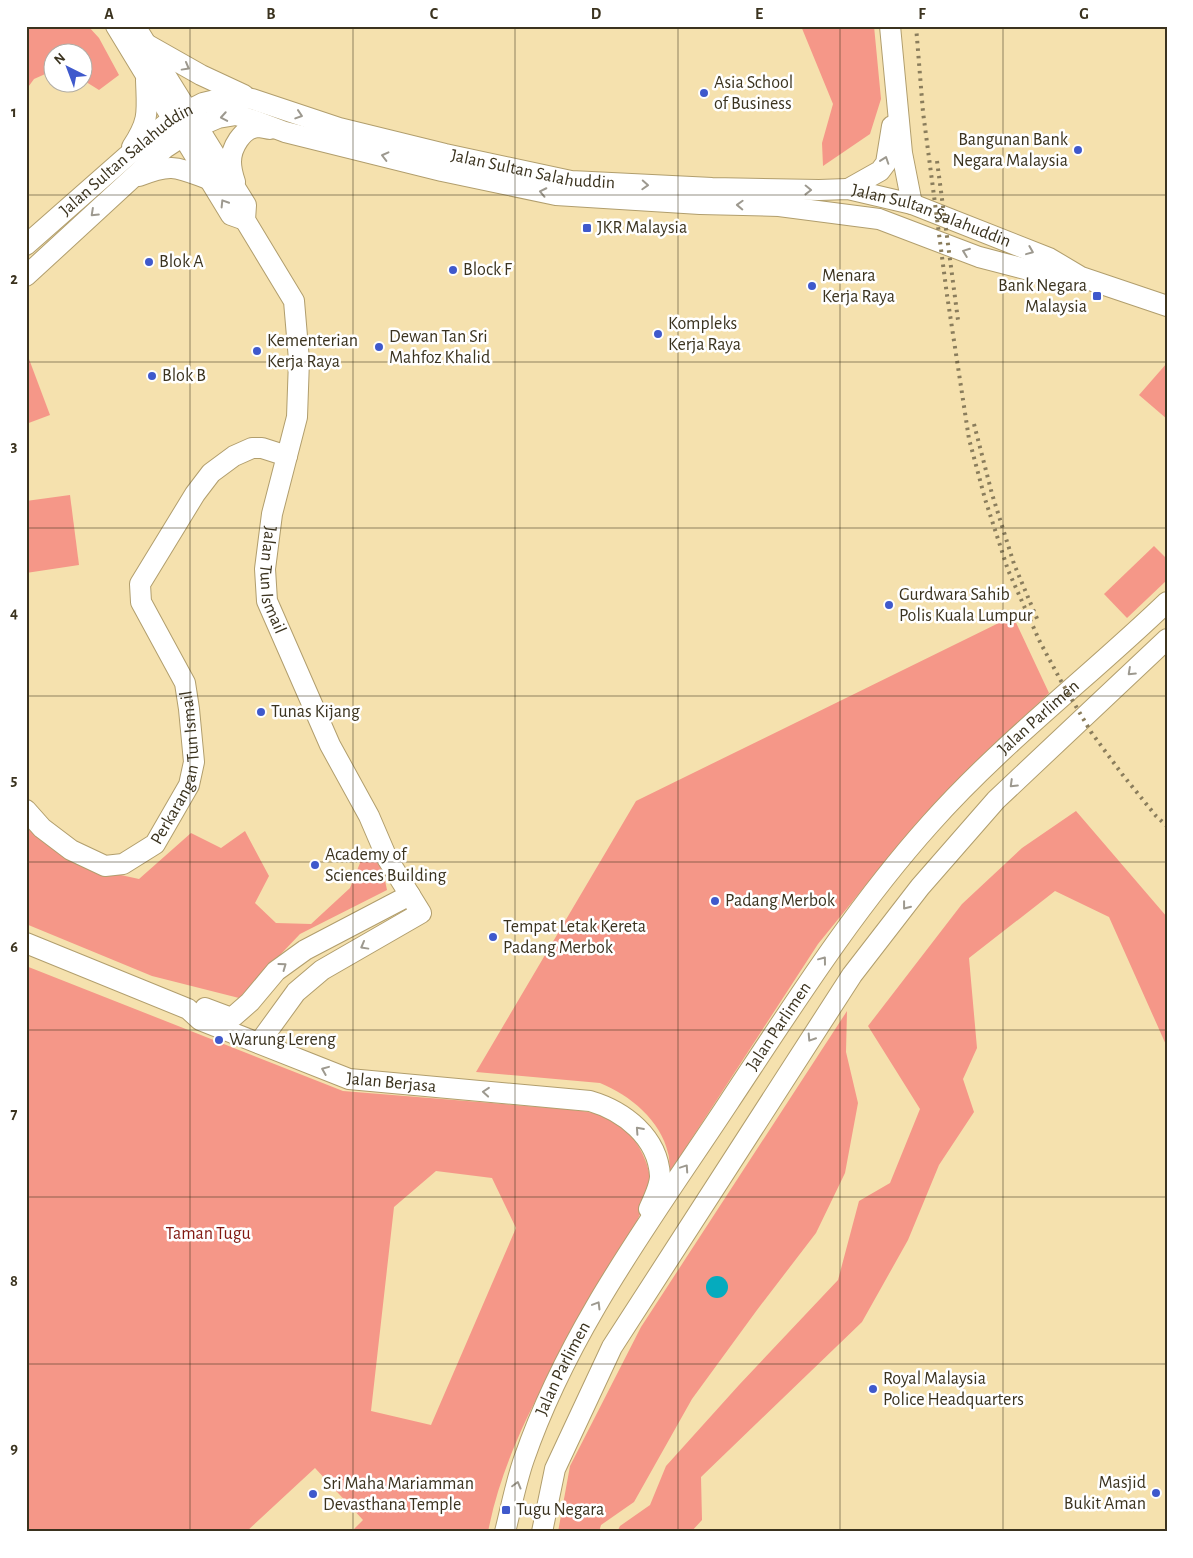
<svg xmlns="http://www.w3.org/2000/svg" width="1193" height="1558" font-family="'Alegreya Sans',sans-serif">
<rect width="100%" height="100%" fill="#f5e1ae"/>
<g fill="#f59788" fill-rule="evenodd">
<polygon points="26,26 88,26 99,38 119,75 99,90 83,80 82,52 52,52 52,71 34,79 26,90"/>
<polygon points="801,26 874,26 881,99 870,134 823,166 822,143 833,104"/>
<polygon points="26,351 50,415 26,424"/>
<polygon points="1167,363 1167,419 1139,395"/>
<polygon points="70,495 79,565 26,573 26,501"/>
<polygon points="1154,546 1167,559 1167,580 1127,618 1104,594"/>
<path d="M1013 616 1049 693 952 786 887 859 818 944 670 1172C669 1166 670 1159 668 1153 661 1121 630 1095 600 1083L476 1072 636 801Z"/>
<polygon points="1076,811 1167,917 1167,1047 1109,917 1055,891 969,958 977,1048 963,1079 974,1112 939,1165 908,1240 862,1322 701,1477 702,1520 691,1532 617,1532 620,1526 650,1505 666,1466 739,1385 838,1280 859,1201 890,1183 920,1109 868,1026 962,904 1022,848"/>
<polygon points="26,826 46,841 89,868 139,879 191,833 221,848 245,831 269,876 255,903 276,923 311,924 350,888 362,858 381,861 387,890 300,934 239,998 152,976 26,924"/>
<path d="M26 966 343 1091 564 1109C581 1111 601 1112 616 1121 632 1130 651 1163 650 1182 646 1215 614 1261 597 1291 553 1367 505 1444 488 1532H351L363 1520 315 1468 246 1532H26ZM436 1171 492 1178 516 1228 431 1425 371 1411 394 1207Z"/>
<polygon points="847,1011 846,1052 858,1103 845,1173 816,1233 757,1310 692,1399 634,1502 601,1525 599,1532 558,1532 570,1466 641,1327"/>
</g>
<circle fill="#05abbe" cx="717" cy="1287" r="11"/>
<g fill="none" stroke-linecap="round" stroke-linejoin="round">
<g stroke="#b19e6d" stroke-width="22">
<g id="minor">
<polyline points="116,26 231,215 245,220"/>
<path id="s1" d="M135 26 246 205 245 220 294 301 299 360 297 417 272 514 265 569 267 601 330 745 369 816 387 858 421 913 322 970 296 992 259 1043"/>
<polyline points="890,26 902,153 912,204"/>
<polyline points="148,45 201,75 244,95"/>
<path d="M132 147C150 120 147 111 146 80"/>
<path d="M139 176C172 163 176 167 208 179"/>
<path d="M235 182C233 176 231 169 231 162 231 148 242 128 258 127 262 127 267 129 270 129"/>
<polyline points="848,189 880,171 886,163 892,126"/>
<path id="s2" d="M26 245 126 157 172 119 203 103 228 97 252 99 339 128 445 154 571 181 712 188 819 190 848 189 912 204 1049 258 1081 277 1167 306"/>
<polyline points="26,276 165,148 197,127 218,118 236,115 256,121 285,132 442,171 556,195 700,204 779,206 879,219 979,257 1044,274 1074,277"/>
<path id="s3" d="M26 810 42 828 71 850 105 866 123 864 155 844 189 785 194 762 189 709 185 683 141 602 140 584 195 494 211 473 234 456 252 448H262L287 456"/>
<path id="s4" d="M26 943 188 1009 200 1020 349 1079 590 1101C624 1111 658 1137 660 1176 660 1186 653 1200 649 1209"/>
<polyline points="205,1008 229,1017 234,1016 250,1002 276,971 305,950 410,895"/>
<path id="s5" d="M505 1532C511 1508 516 1482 524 1459 569 1328 654 1216 729 1102 792 1007 853 910 930 824 1002 743 1089 677 1167 602"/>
<polyline points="542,1532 555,1469 612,1347 852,975 920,887 996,800 1167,639"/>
</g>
</g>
<use href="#minor" stroke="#fff" stroke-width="20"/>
<g stroke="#8a7d5c" stroke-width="4" stroke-dasharray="2.5 5" stroke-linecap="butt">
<polyline points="916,26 923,112 947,295 969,439 985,499 1008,570 1040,642 1061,681 1091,732 1122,774 1156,816 1167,826"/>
<polyline points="937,161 958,320"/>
<polyline points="974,424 992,494 1014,564 1038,621"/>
</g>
</g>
<defs><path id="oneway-chevron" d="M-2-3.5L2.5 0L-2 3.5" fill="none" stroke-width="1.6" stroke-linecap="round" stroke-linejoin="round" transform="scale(1.25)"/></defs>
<g stroke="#9d998f">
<use href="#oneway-chevron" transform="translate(186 67) rotate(29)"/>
<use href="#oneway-chevron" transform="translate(299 115) rotate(18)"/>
<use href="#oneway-chevron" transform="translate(224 117) rotate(170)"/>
<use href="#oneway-chevron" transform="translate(385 156) rotate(-166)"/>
<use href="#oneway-chevron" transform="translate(885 160) rotate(-71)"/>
<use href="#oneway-chevron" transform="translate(645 185) rotate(3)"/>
<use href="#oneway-chevron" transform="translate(808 190) rotate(1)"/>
<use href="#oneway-chevron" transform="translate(543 192) rotate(-168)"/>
<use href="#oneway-chevron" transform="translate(224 203) rotate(-122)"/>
<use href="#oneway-chevron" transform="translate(740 205) rotate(-178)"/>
<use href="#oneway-chevron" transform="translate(94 213) rotate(137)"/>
<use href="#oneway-chevron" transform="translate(1030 251) rotate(22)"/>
<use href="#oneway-chevron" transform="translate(966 252) rotate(-159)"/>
<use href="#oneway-chevron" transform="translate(1131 672) rotate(137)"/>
<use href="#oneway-chevron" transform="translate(1013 784) rotate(136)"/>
<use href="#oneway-chevron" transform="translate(906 906) rotate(128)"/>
<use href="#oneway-chevron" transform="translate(364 946) rotate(151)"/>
<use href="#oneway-chevron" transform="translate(823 960) rotate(-53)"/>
<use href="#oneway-chevron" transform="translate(283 966) rotate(-36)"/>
<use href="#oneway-chevron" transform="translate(811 1038) rotate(123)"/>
<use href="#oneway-chevron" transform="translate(325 1070) rotate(-158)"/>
<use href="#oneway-chevron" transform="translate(486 1092) rotate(-175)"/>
<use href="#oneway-chevron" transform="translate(639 1130) rotate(-132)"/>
<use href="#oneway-chevron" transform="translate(685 1168) rotate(-56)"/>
<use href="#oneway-chevron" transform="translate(597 1305) rotate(-59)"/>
<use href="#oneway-chevron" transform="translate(517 1485) rotate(-75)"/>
</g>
<path fill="none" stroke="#3b331f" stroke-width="1" stroke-opacity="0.55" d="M190 26V1532M353 26V1532M515 26V1532M678 26V1532M840 26V1532M1003 26V1532M26 195H1167M26 362H1167M26 528H1167M26 696H1167M26 862H1167M26 1030H1167M26 1197H1167M26 1364H1167"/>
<g fill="#3f59cc" stroke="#fff" stroke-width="2">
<circle cx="704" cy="93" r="5"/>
<circle cx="1078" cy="150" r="5"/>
<rect x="582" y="223" width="10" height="10" rx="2.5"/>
<circle cx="149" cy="262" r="5"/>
<circle cx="453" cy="270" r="5"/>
<circle cx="812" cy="286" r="5"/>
<rect x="1092" y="291" width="10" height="10" rx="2.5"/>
<circle cx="658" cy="334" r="5"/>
<circle cx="379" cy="347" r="5"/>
<circle cx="257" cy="351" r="5"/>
<circle cx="152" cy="376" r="5"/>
<circle cx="889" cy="605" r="5"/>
<circle cx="261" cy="712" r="5"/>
<circle cx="315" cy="865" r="5"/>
<circle cx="715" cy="901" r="5"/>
<circle cx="493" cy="937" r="5"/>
<circle cx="219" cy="1040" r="5"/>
<circle cx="873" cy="1389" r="5"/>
<circle cx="1156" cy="1493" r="5"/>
<circle cx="313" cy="1494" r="5"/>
<rect x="501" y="1505" width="10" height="10" rx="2.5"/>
</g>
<g text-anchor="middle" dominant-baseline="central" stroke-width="5" stroke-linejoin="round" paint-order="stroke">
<g font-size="18" fill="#3b331f" stroke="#fff" text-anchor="start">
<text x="714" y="83">Asia School<tspan x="714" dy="21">of Business</tspan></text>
<text x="1068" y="140" text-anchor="end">Bangunan Bank<tspan x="1068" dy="21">Negara Malaysia</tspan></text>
<text x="597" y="228">JKR Malaysia</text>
<text x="159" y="262">Blok A</text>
<text x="463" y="270">Block F</text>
<text x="822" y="276">Menara<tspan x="822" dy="21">Kerja Raya</tspan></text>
<text x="1087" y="286" text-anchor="end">Bank Negara<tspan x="1087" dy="21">Malaysia</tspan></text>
<text x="668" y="324">Kompleks<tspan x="668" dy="21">Kerja Raya</tspan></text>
<text x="389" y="337">Dewan Tan Sri<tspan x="389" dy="21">Mahfoz Khalid</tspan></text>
<text x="267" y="341">Kementerian<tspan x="267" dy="21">Kerja Raya</tspan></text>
<text x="162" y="376">Blok B</text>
<text x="899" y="595">Gurdwara Sahib<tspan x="899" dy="21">Polis Kuala Lumpur</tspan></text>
<text x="271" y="712">Tunas Kijang</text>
<text x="325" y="855">Academy of<tspan x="325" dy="21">Sciences Building</tspan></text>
<text x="725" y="901">Padang Merbok</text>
<text x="503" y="927">Tempat Letak Kereta<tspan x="503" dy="21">Padang Merbok</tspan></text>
<text x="229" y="1040">Warung Lereng</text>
<text x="883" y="1379">Royal Malaysia<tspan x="883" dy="21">Police Headquarters</tspan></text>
<text x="1146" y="1483" text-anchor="end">Masjid<tspan x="1146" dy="21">Bukit Aman</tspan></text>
<text x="323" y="1484">Sri Maha Mariamman<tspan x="323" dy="21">Devasthana Temple</tspan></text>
<text x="516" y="1510">Tugu Negara</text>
</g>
<g font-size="18" fill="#3b331f" stroke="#fff">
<text stroke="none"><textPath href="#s2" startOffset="132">Jalan Sultan Salahuddin</textPath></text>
<text stroke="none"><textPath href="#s2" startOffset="568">Jalan Sultan Salahuddin</textPath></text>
<text stroke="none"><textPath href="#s2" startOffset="972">Jalan Sultan Salahuddin</textPath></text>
<text stroke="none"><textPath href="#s1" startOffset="604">Jalan Tun Ismail</textPath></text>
<text stroke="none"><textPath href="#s5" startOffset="984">Jalan Parlimen</textPath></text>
<text stroke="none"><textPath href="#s3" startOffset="236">Perkarangan Tun Ismail</textPath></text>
<text stroke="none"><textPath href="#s5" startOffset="579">Jalan Parlimen</textPath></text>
<text stroke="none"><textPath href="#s4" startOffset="394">Jalan Berjasa</textPath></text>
<text stroke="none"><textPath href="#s5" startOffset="174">Jalan Parlimen</textPath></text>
</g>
<g font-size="18" fill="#811911" stroke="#fff">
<text x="208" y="1234">Taman Tugu</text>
</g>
</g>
<rect width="1193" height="1558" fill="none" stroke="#ffffff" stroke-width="55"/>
<g transform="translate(68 68) rotate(318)"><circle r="24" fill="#ffffff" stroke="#b1ada5"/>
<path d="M0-4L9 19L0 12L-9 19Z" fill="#3f59cc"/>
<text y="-8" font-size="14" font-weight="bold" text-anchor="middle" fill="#3b331f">N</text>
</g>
<rect x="28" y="28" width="1138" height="1502" fill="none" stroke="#3b331f" stroke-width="2"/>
<g font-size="16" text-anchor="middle" font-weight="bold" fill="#3b331f">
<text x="109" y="19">A</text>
<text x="271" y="19">B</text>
<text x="434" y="19">C</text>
<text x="596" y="19">D</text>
<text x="759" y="19">E</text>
<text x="922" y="19">F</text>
<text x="1084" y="19">G</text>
<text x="14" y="117">1</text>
<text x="14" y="284">2</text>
<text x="14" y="451">3</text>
<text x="14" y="618">4</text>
<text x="14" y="785">5</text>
<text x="14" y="952">6</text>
<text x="14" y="1119">7</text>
<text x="14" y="1286">8</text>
<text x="14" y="1453">9</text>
</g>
</svg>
